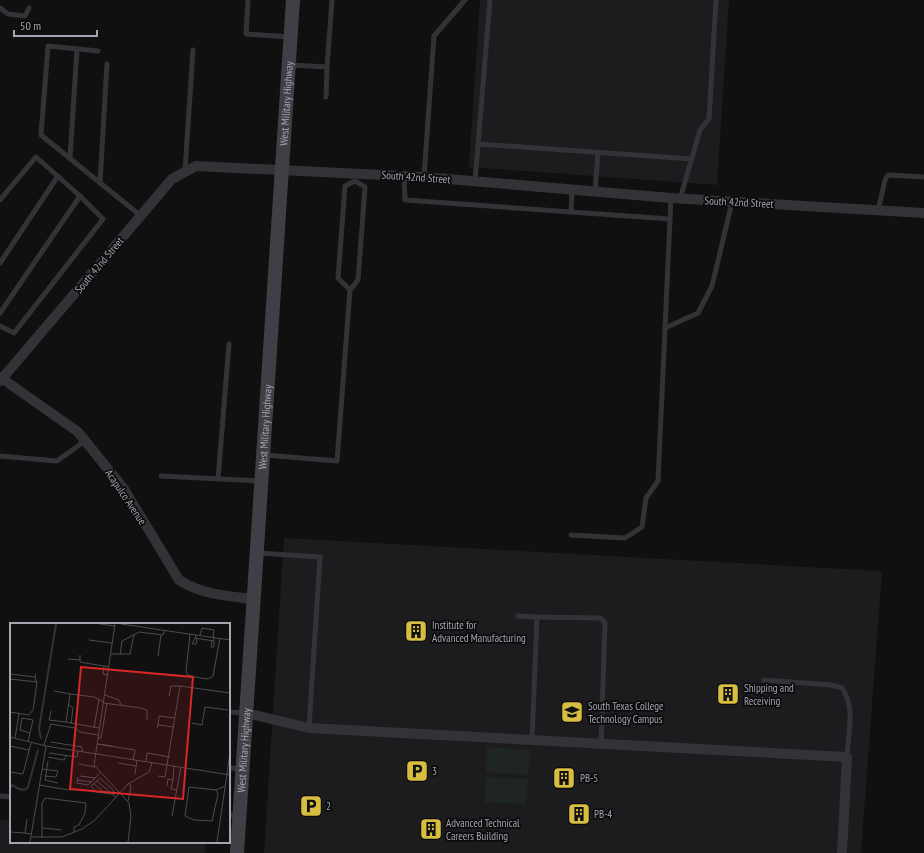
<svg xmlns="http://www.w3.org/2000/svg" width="924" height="853" font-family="'PT Sans Narrow',sans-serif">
<rect width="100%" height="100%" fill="#101011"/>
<g fill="#1c1c1e">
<polygon points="480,0 729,0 717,185 469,167"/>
<polygon points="284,538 882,571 861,853 264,853"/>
<polygon points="0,820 11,821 11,842 205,842 205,853 0,853"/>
</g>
<g fill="#1f2520">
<polygon points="487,747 530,750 528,775 486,772"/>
<polygon points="486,777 528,779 526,804 484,802"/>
</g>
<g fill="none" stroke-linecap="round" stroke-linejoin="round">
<g stroke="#333337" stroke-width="5">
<polyline points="248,0 246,34 290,37"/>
<polyline points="0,8 8,14 25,16 29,8"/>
<polyline points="98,51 48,46 41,135 141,216"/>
<polyline points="291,65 327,67 332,0"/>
<polyline points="326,97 327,67"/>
<polyline points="478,144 692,159"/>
<polyline points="70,158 77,49"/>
<polyline points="185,170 193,50"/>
<polyline points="404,175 405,200 670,219"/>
<polyline points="424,177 434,36 465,0"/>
<polyline points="475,181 490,0"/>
<polyline points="100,183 107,64"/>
<polyline points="595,192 598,152"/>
<polyline points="680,199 700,130 709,119 716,0"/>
<polyline points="0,200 36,157 80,196 0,313"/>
<polyline points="878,211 885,180 888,175 924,177"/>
<polyline points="571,212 572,190"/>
<polyline points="0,263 58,176"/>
<polyline points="350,290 338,278 345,186 355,181"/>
<polyline points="0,326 14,333 103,219 80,196"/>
<polyline points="665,328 698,313 712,286 732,202"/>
<polyline points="265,455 337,461 350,290 358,280 365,187 355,181"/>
<polyline points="0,456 57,461 85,441"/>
<polyline points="161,476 261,481"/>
<polyline points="218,479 229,344"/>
<polyline points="571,535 625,538 642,527 646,498 658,481 671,198"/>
<polyline points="258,553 320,557 309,728"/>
<polyline points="518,616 537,617 532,740"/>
<polyline points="537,617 601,618 605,623 601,744"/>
<path d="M764 680 831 685 842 688C856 707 848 735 847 757"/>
<polyline points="229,712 245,713"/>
<polyline points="229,768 242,769"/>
<polyline points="0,796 11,797"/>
<polyline points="229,815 239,815"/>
</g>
<g stroke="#333337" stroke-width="10">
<path d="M0 377 78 432 124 489 179 580C203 595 226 596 254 599"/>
<polyline points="0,381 172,179 196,166 424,177 671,198 924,213"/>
<polyline points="246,713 309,728 847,757 842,853"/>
</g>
<path stroke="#3f4045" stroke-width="14" id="s1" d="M237 853 293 0"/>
</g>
<defs>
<g id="building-square" transform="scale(1.15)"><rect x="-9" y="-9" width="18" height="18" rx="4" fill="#d8be40" stroke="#0b0b0c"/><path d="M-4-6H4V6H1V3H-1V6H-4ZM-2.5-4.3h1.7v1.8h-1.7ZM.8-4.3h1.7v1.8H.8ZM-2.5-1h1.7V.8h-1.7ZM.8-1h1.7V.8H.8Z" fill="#111"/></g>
<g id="university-square" transform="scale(1.15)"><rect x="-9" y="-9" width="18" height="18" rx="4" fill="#d8be40" stroke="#0b0b0c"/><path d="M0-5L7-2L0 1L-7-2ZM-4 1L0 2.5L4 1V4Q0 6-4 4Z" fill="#111"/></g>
<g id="parking-square" transform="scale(1.15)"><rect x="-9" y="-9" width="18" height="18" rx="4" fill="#d8be40" stroke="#0b0b0c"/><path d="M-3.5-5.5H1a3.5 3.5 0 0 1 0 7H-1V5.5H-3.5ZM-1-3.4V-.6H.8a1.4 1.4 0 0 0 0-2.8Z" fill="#111"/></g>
</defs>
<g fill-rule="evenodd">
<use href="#building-square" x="416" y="631"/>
<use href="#building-square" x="728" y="694"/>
<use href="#university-square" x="572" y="712"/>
<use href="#parking-square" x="417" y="771"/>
<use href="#building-square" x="564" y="778"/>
<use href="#parking-square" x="311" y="806"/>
<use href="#building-square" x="579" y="814"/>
<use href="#building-square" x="431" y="829"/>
</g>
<g text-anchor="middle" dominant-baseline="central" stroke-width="3.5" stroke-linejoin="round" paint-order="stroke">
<g font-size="11" fill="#a3a5b0" stroke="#0b0b0c">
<text stroke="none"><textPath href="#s1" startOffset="751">West Military Highway</textPath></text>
<text transform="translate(416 177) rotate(4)">South 42nd Street</text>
<text transform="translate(739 202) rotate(3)">South 42nd Street</text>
<text transform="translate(99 265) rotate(-50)">South 42nd Street</text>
<text stroke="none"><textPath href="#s1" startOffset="427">West Military Highway</textPath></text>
<text transform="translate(126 497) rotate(56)">Acapulco Avenue</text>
<text stroke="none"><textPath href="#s1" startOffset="103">West Military Highway</textPath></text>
</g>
<g font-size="11" fill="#a3a5b0" stroke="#0b0b0c" text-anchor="start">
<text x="432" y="625">Institute for<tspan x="432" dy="13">Advanced Manufacturing</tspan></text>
<text x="744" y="688">Shipping and<tspan x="744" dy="13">Receiving</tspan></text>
<text x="588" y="706">South Texas College<tspan x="588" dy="13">Technology Campus</tspan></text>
<text x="432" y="771">3</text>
<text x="580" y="778">PB-5</text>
<text x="326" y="806">2</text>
<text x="594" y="814">PB-4</text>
<text x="446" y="823">Advanced Technical<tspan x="446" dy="13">Careers Building</tspan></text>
</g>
</g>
<g transform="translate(10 623)">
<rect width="220" height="220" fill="#101011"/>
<path fill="none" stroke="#2f343b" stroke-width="2" d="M31 116 29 106 46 1M0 165 2 162 9 166 15 167 18 164 28 127"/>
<path fill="none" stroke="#4b4c51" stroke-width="1" d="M90 1 105 3M105 1 84 142 119 180 121 194 118 219M111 1 220 17M180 11 176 49 178 52 185 54 198 56 203 53 210 15M186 12 185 15 204 18V14M190 12 192 5 204 7 203 14M185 15 182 21H186L187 15M79 17 102 20M202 18 201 24H204V18M101 31H120L124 12M70 32V39L99 44M110 32 112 18 129 9 153 12 155 7M148 33 151 12M58 36 70 37M94 43 93 51 98 52M0 51 25 54 26 51M0 56 27 59M44 68 60 71M95 72 109 77 111 82M159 73 161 63H170M94 80 131 85 137 87V97M59 82 63 85 61 101M41 88 39 97 56 99M0 89 19 92 23 87 27 60 25 54M182 100 192 102 195 84 218 87M148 102 149 93 165 95M84 105 89 76M89 105 56 99 60 71 84 74 94 79M147 105 148 102 164 104M0 114 36 123 220 152M5 115 9 91M88 115H91L97 80M18 119 20 110 10 107 12 95 23 97 20 110M41 119 72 124V129M87 121 125 127 123 137M88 121 102 123M34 122 41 101 65 105 70 109 88 112M0 123 19 127M39 130 67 134 68 128M38 134 54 137 56 133M38 138 35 157 48 160M136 138 137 130 160 134M108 140 126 143M69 141 85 144M32 146 48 148 46 154 35 153M0 149 13 151 21 120M125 151 127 137M217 151 220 128M70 153 85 155M148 153 155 154 170 63 220 70M68 154 67 160 78 162 90 150M67 157 82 159M163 157 161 166 167 167M87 158 90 155 104 168 102 171 86 169 81 163 87 158 102 171 104 172 106 175M84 161 95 170M29 162 59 167 61 163M157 163 158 156 163 157 164 143M206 167 208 171 202 198 184 197 175 193 179 164 206 167 215 163M118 178 121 164 119 160M162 193 171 144M17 196 15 210 21 211M33 205 52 207M0 209 15 210M21 214H52L72 206 85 197 118 161 139 149 142 140M32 215V180L35 175 76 180 75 190 69 202 64 204V209M20 219 36 123M207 219 217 151"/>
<path fill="#d62828" fill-opacity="0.15" stroke="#d62828" stroke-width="2" d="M71 44 183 54 173 176 60 166Z"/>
<rect width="220" height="220" fill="none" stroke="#a3a5b0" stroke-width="2"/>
</g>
<path d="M14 30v6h83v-6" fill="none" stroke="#a3a5b0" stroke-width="2"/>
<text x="20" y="30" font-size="12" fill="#a3a5b0" stroke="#0b0b0c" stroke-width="3" paint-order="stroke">50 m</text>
</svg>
